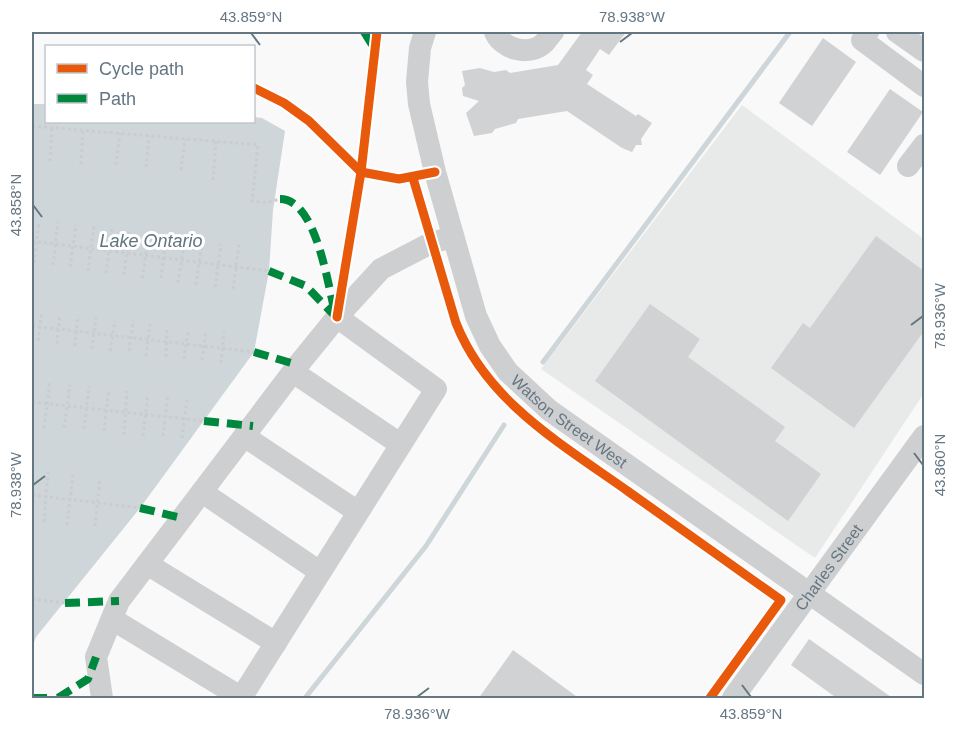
<svg xmlns="http://www.w3.org/2000/svg" width="956" height="730" font-family="Arial,sans-serif">
<rect width="100%" height="100%" fill="#f9f9f9"/>
<polygon fill="#e8e9e9" points="742,105 924,239 924,393 815,558 541,369"/>
<polygon fill="#ced6d9" points="32,104 46,104 46,122 254,122 254,117 262,118 285,131 273,210 269,271 254,352 140,508 36,637 32,648"/>
<g fill="none" stroke-linecap="round" stroke-linejoin="round">
<g stroke="#ced6d9" stroke-width="5">
<polyline points="543,362 790,32"/>
<polyline points="305,698 426,546 504,425"/>
</g>
</g>
<g fill="#d0d2d3">
<polygon points="582,32 626,32 609,55 600,49 586,70 593,75 587,84 636,116 638,114 652,123 641,139 642,145 636,145 632,152 622,148 567,111 518,119 516,123 495,129 492,133 474,136 466,113 479,101 463,96 462,88 465,85 462,71 480,68 494,72 506,70 510,73 558,65"/>
<polygon points="823,38 856,62 812,126 779,103"/>
<polygon points="890,89 923,112 880,175 847,152"/>
<polygon points="876,236 924,271 924,331 854,428 771,368 803,323 810,328"/>
<polygon points="650,304 700,339 688,357 785,427 775,441 821,474 788,521 595,381"/>
<polygon points="809,639 894,699 838,699 791,665"/>
<polygon points="513,650 580,699 478,699"/>
</g>
<g fill="none" stroke-linecap="round" stroke-linejoin="round">
<g stroke="#cbcccd" stroke-width="3" stroke-dasharray="3 3" stroke-linecap="butt">
<polyline points="32,126 258,145 252,201 266,203 280,199"/>
<polyline points="50,161 52,128"/>
<polyline points="81,164 83,130"/>
<polyline points="116,165 120,133"/>
<polyline points="146,167 149,136"/>
<polyline points="181,170 185,139"/>
<polyline points="213,180 216,141"/>
<polyline points="32,241 269,271"/>
<polyline points="34,263 39,221"/>
<polyline points="53,265 58,222"/>
<polyline points="70,267 76,225"/>
<polyline points="88,271 94,226"/>
<polyline points="106,273 112,229"/>
<polyline points="124,275 129,232"/>
<polyline points="142,278 149,234"/>
<polyline points="161,278 166,237"/>
<polyline points="178,283 185,238"/>
<polyline points="196,285 202,242"/>
<polyline points="215,287 221,244"/>
<polyline points="233,289 239,245"/>
<polyline points="32,326 254,352"/>
<polyline points="38,341 42,311"/>
<polyline points="57,344 60,314"/>
<polyline points="75,346 78,316"/>
<polyline points="92,349 96,317"/>
<polyline points="110,351 115,321"/>
<polyline points="129,351 133,321"/>
<polyline points="146,356 150,324"/>
<polyline points="166,357 167,328"/>
<polyline points="184,359 188,331"/>
<polyline points="202,360 206,330"/>
<polyline points="221,363 224,332"/>
<polyline points="32,402 204,421"/>
<polyline points="44,428 50,382"/>
<polyline points="64,428 70,385"/>
<polyline points="84,429 89,386"/>
<polyline points="104,431 109,389"/>
<polyline points="124,435 127,391"/>
<polyline points="143,436 148,394"/>
<polyline points="163,436 168,395"/>
<polyline points="182,438 187,400"/>
<polyline points="32,495 140,508"/>
<polyline points="44,522 48,472"/>
<polyline points="67,525 73,475"/>
<polyline points="95,526 100,478"/>
<polyline points="32,596 33,577"/>
<polyline points="32,599 65,603"/>
</g>
<g stroke="#cecfd0" stroke-width="22">
<path id="s1" d="M425 32 420 48 417 82 419 104 435 172 476 316 490 346 508 372 549 410 924 674"/>
<path d="M495 32C502 49 529 57 544 43 547 40 550 35 553 32"/>
<polyline points="868,32 862,40 924,86"/>
<polyline points="897,32 924,51"/>
<polyline points="908,166 924,145"/>
<polyline points="293,372 400,444"/>
<polyline points="244,436 358,512"/>
<polyline points="202,492 320,572"/>
<polyline points="147,564 276,643"/>
<polyline points="112,619 242,698"/>
<polyline points="102,698 96,657 119,601 182,518 298,365 337,317 381,269 431,243 453,237"/>
<polyline points="241,698 436,389 337,317"/>
<path id="s2" d="M733 698 924 436"/>
</g>
<g stroke="#00873e" stroke-width="8" stroke-dasharray="15 8" stroke-linecap="butt">
<polyline points="364,32 374,48"/>
<path d="M280 199C316 199 327 282 335 312"/>
<polyline points="269,271 306,286 334,315"/>
<polyline points="254,352 298,365"/>
<polyline points="204,421 253,426"/>
<polyline points="140,508 182,518"/>
<polyline points="65,603 119,601"/>
<polyline points="32,698 50,698"/>
<polyline points="58,698 88,679 96,657"/>
</g>
<g stroke="#fff" stroke-width="13">
<g id="cycleway">
<polyline points="254,88 284,103 309,121 361,172 399,179 435,172"/>
<path d="M413 178 456 323C487 402 563 445 629 492 679 528 730 564 781 600L710 698"/>
<polyline points="337,317 361,172 377,32"/>
</g>
</g>
<use href="#cycleway" stroke="#e8590c" stroke-width="9"/>
</g>
<path fill="none" stroke="#657683" stroke-width="2" d="M251 33 260 45M620 42 632 33M33 205 42 217M911 325 923 316M914 453 923 465M33 485 45 476M742 685 751 697M417 697 429 688"/>
<g text-anchor="middle" dominant-baseline="central" stroke-width="6" stroke-linejoin="round" paint-order="stroke">
<g font-size="16" fill="#657683" stroke="#fff">
<text stroke="none"><textPath href="#s1" startOffset="436">Watson Street West</textPath></text>
<text stroke="none"><textPath href="#s2" startOffset="162">Charles Street</textPath></text>
</g>
<g font-size="18" font-style="italic" fill="#60757c" stroke="#fff">
<text x="151" y="241">Lake Ontario</text>
</g>
</g>
<rect width="956" height="730" fill="none" stroke="#ffffff" stroke-width="66"/>
<rect x="45" y="45" width="210" height="78" fill="#ffffff" stroke="#c1c8cd" stroke-width="1.5"/>
<rect x="57" y="64" width="30" height="9" fill="#e8590c" stroke="#c1c8cd" stroke-width="1.5"/>
<text x="99" y="75" font-size="18" fill="#657683">Cycle path</text>
<rect x="57" y="94" width="30" height="9" fill="#00873e" stroke="#c1c8cd" stroke-width="1.5"/>
<text x="99" y="105" font-size="18" fill="#657683">Path</text>
<rect x="33" y="33" width="890" height="664" fill="none" stroke="#657683" stroke-width="2"/>
<g font-size="15" text-anchor="middle" fill="#657683">
<text x="251" y="22">43.859°N</text>
<text x="632" y="22">78.938°W</text>
<text transform="translate(16 205) rotate(-90)" y="5">43.858°N</text>
<text transform="translate(940 316) rotate(-90)" y="5">78.936°W</text>
<text transform="translate(940 465) rotate(-90)" y="5">43.860°N</text>
<text transform="translate(16 485) rotate(-90)" y="5">78.938°W</text>
<text x="417" y="719">78.936°W</text>
<text x="751" y="719">43.859°N</text>
</g>
</svg>
